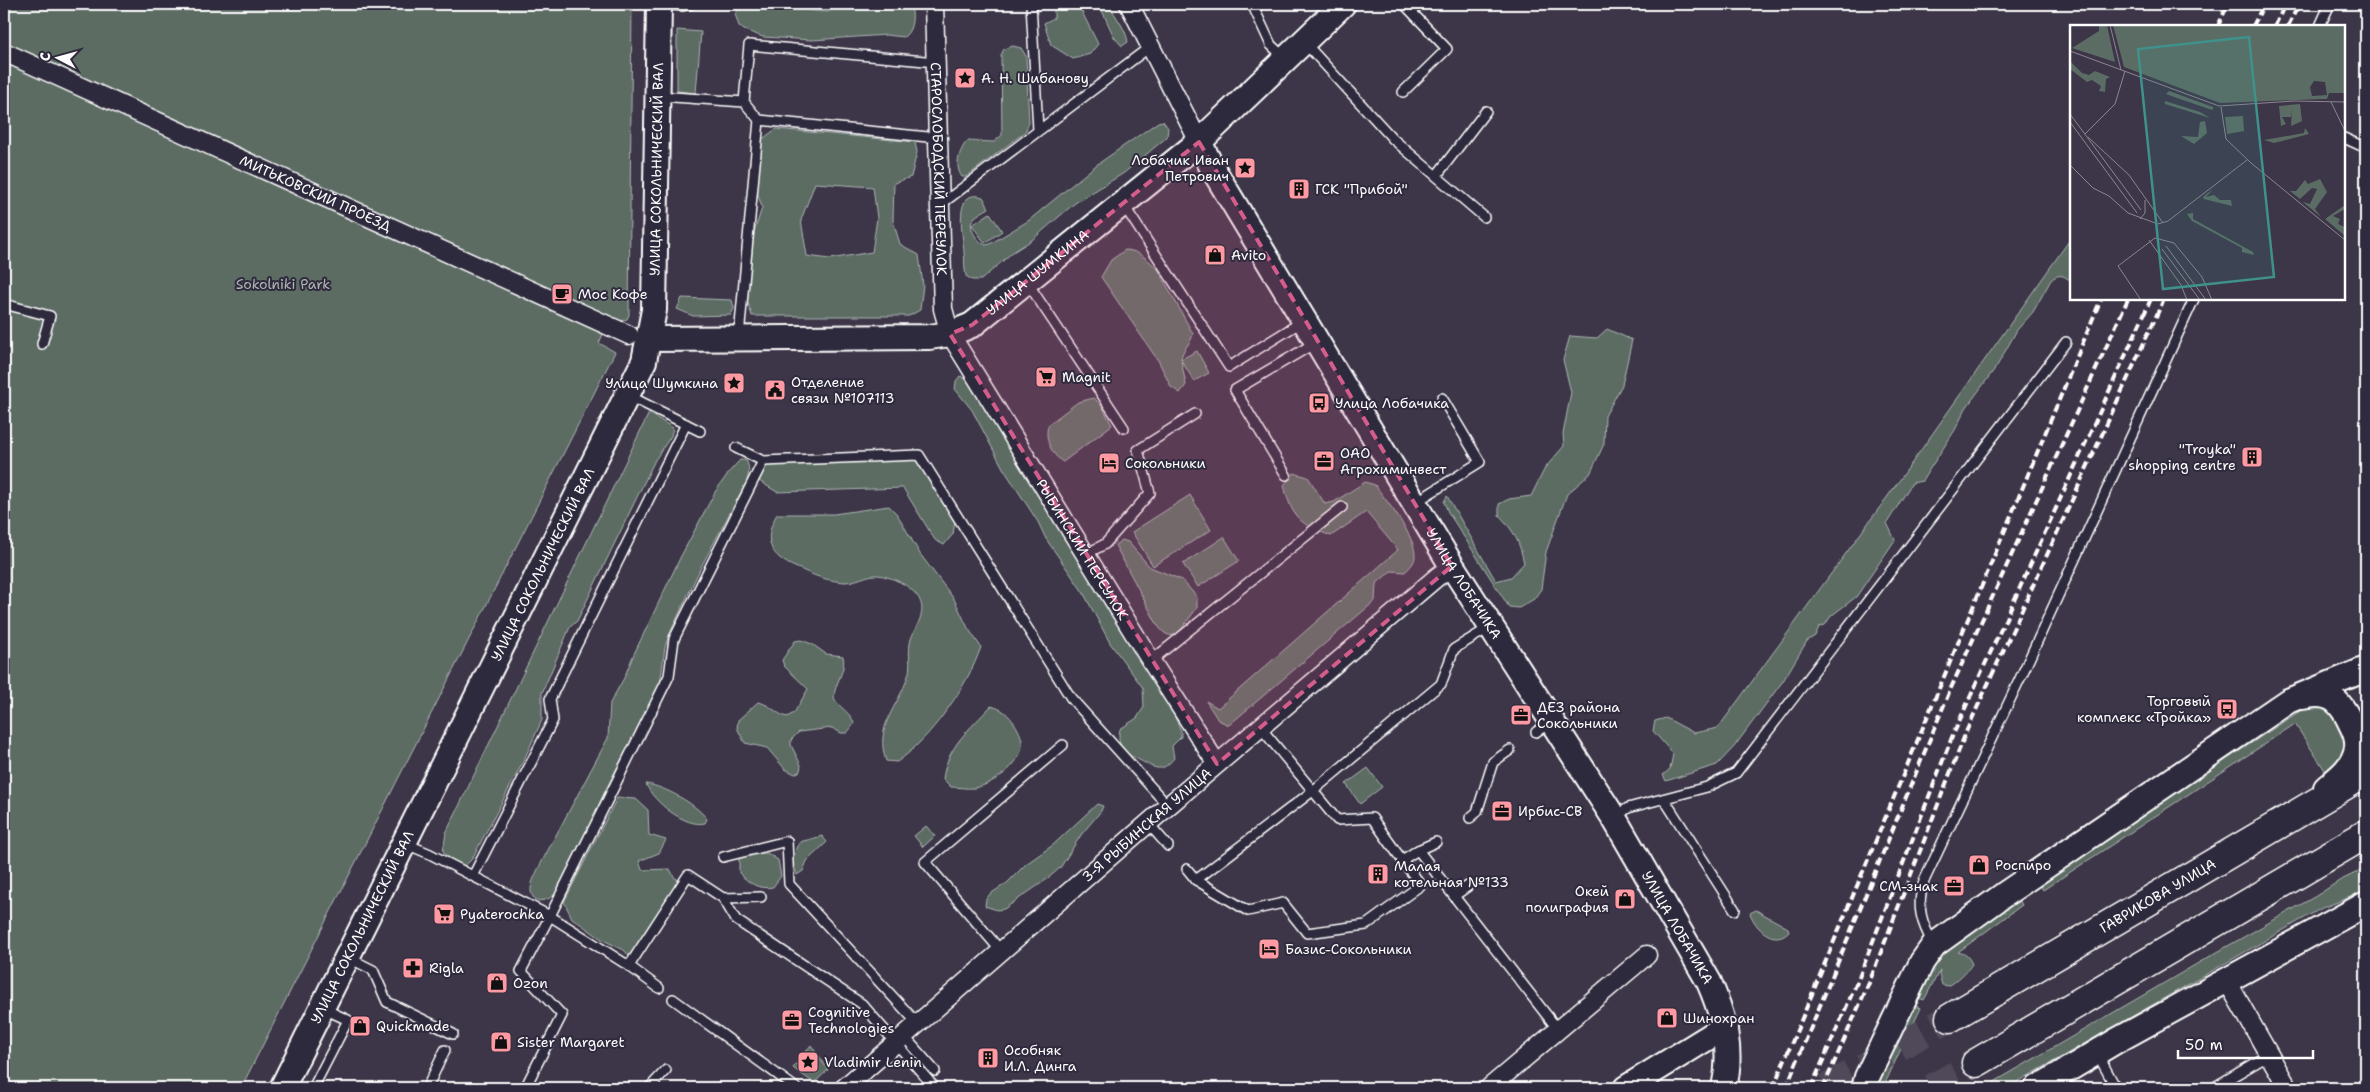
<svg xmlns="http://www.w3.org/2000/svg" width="2370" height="1092" font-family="'Shantell Sans',sans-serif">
<rect width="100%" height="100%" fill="#3d3548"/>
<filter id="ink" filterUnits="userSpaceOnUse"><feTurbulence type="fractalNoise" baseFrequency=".02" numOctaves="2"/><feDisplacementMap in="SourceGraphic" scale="10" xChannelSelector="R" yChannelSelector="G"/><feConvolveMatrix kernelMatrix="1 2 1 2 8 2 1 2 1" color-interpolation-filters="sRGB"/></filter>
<g filter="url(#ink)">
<g fill="#5b6c64" stroke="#adb6b2" fill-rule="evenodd">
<polygon points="4,4 632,4 629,315 627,319 620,321 611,317 599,343 615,352 241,1088 4,1088"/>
<path d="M840 4H911C913 15 914 29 904 37L886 35 812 40 763 37 744 30 739 26 735 14 739 9 758 6 828 12Z"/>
<polygon points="1054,4 1078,4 1098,44 1090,54 1073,59 1051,45 1044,23 1054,18"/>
<path d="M1099 4H1109C1115 17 1126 28 1128 42L1122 46 1114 37Z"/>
<polygon points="677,30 701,32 696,93 677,91"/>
<path d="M1013 46 1021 48 1026 56 1029 123 1025 132 966 177H962C954 166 959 151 967 141L994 142 1002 135 1001 55 1004 49Z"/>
<path d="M1163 121 1168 128 1167 137 1124 173 1075 203 1032 240 1013 252 981 280H972L966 276C964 268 965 260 964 252 963 236 952 187 983 197L989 208C984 211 978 214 974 218 966 226 977 242 986 245L990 244 1028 221 1095 166 1158 122Z"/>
<path d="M776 129 915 142 917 152 911 177 894 183 893 221 900 244 919 255 923 285 920 310 909 316H752L747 300 754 232 762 208 756 188 761 140ZM815 183 873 187 877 218 872 252 830 259 807 256 801 220Z"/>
<polygon points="990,213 1002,231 985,243 972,225"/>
<path d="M2071 238V281C2063 275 2059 273 2051 280L2033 312 2017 330 1997 366 1966 408 1955 430 1922 481 1912 483 1887 523 1895 540 1856 597 1831 616 1825 625 1819 627 1815 636 1807 641 1783 681 1734 747 1717 765 1666 781 1663 775 1670 769 1673 754 1653 731 1655 721 1666 718 1694 733 1718 728 1899 481Z"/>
<path d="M1125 250C1139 250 1149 261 1158 269L1193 334C1191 344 1182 349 1181 359L1197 351 1209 373 1194 381 1181 360 1186 385 1180 393 1171 387 1159 362 1101 277 1111 260Z"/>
<polygon points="682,298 732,300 734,308 731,315 693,316 677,309"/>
<path d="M1607 329 1632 340 1622 385 1605 416 1604 444 1590 474 1567 494 1546 552 1541 589 1534 599 1519 608 1509 607 1448 512 1444 502 1447 496 1496 581 1511 577 1524 563C1519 541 1515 532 1499 515V504L1509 499 1531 496 1545 468 1564 446 1563 434 1571 392 1563 360 1570 336 1597 338Z"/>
<path d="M960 376 966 379 982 400 1064 537 1163 690 1181 731V737L1172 746 1174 758C1160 776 1153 766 1137 759 1124 753 1116 745 1120 729L1137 718 1144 707 1143 688 1110 643 1083 592 1046 539 1038 522 1003 468 972 410 955 389 956 381Z"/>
<path d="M1094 398 1102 406 1112 425 1063 462C1051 455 1043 436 1049 424L1078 402Z"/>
<path d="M649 413 673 428 671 436 655 460 577 621 570 627 542 693V720L523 762 472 859 465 866C455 863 449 860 443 851L446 833Z"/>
<polygon points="915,459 955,521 953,534 944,545 935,540 903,488 777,492 759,481 767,464"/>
<path d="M740 460H746C750 468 749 472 747 481L702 565 669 635 665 647 660 685 606 789 559 890C554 897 538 907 532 895 528 887 536 874 539 867L608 738 610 703 624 678 633 656 680 558 715 492 729 472Z"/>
<path d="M1294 473 1308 477 1325 504 1334 502 1365 482 1375 485C1386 501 1416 536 1415 556 1415 563 1410 567 1405 572L1391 571 1376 584 1375 601 1229 725 1218 720 1206 701 1218 708 1398 550 1366 512 1331 536C1300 524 1292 519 1284 485Z"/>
<polygon points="1190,495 1211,530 1153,566 1132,532"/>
<path d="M889 506 897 514 920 554 954 599 968 628 981 647C968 686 930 739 897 762L886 761C874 725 898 708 908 676 912 664 907 652 911 639 916 625 928 612 918 597 910 585 892 577 878 575 867 574 857 582 845 582 829 581 817 577 802 570 773 559 760 544 777 514H834Z"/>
<polygon points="1224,537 1239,561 1198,587 1183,564"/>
<path d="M1122 540 1128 542 1150 567 1182 580 1197 597V608L1177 635C1168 637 1163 633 1158 626L1115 545Z"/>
<path d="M801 640 812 644 826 654 843 656C847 671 834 683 834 698 839 708 852 713 854 724L847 733H841L832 728 799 732 791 740V745L801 765 800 771 795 774 785 769 767 748 745 743 737 728 738 720 758 702C770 704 776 714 787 717L794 713 808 689 784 666 782 660 795 641Z"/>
<path d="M991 706C1003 709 1008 714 1015 724 1019 731 1023 738 1022 746 1020 766 992 785 974 788 967 789 958 787 951 787L943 779C947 746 970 729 991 706Z"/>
<path d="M2319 708C2344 715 2343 728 2351 750L2328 775 2295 724 2043 890 2039 883 2300 711Z"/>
<polygon points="1368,768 1382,787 1360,804 1346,784"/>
<path d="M646 784C664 786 696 804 707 819L705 823C686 828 653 802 646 784Z"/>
<polygon points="617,798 636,799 648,810 649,835 666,840 659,853 639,861 642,870 670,869 674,877 680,881 629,956 624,950 603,940 572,918 564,902"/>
<polygon points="1097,804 1103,806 1101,811 1081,835 1060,868 1046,880 1004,909 997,910 985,906 986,899 990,894 1007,883 1026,864 1053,845"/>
<polygon points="926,826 935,836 923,847 914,836"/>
<polygon points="822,836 827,842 807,861 803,871 797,875 792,860 800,842"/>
<path d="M756 853H767L778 860 781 876 773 887C758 890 749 883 739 873V858Z"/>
<polygon points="2366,868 2366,891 2322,908 2007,1088 1991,1088 1989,1085 2219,951 2316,896 2339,881"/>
<path d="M2018 898 2022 905 1958 952C1965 954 1968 955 1972 964 1968 971 1956 981 1949 986L1942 985 1939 974 1940 970 1924 1000 1917 997 1928 974 1946 951Z"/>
<path d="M1756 910 1788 928 1789 931C1774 947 1755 928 1750 913Z"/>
<polygon points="1913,1005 1921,1008 1909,1033 1901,1030"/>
<polygon points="1898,1037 1905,1040 1883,1088 1874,1088"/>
<polygon points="811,1045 828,1070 814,1083 793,1068"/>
</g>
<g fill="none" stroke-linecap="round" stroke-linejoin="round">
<g stroke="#50495a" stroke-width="28" stroke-dasharray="28 14" stroke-linecap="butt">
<polyline points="1826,1088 1950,1018"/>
<polyline points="1932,1088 1976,1063"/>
</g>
<g stroke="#fff" stroke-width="12">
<g id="lane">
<polyline points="660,4 683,6 691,4"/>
<polyline points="1031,4 1038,130"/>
<polyline points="1252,4 1271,45 1285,58"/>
<polyline points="4,9 7,4"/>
<polyline points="2320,26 2330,4"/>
<polyline points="1305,43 1393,139 1484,217"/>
<polyline points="1403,92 1447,49 1404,4"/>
<polyline points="659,96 744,102 759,120 938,138"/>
<polyline points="744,102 749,45 936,62"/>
<polyline points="2344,138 2366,148"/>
<polyline points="1437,175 1486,111"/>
<polyline points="1123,204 1229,367 1303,321"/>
<polyline points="940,205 1151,46"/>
<polyline points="1027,282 1124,428"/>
<polyline points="4,304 50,316 42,344"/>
<polyline points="739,336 759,120"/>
<polyline points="627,395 700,431"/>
<polyline points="736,448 763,461 919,455 1071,698 1168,806"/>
<polyline points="1286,475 1235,390 1315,343"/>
<polyline points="1416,502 1480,462 1442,398"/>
<polyline points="1086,554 1105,544 1150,493 1138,450 1195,414"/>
<polyline points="1151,661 1342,507"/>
<polyline points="1261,728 1337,820 1372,818 1402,860 1418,850 1559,1031"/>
<polyline points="1536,732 1551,722"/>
<polyline points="1664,799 1735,910"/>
<polyline points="1470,818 1477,812 1493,762 1510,750"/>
<polyline points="1614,818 1628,808 1707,787 1736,773 2066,342"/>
<polyline points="1148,823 1168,846"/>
<polyline points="404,843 430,854 550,916 669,676 674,639 763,461"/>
<polyline points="1418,850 1436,842"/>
<polyline points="723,857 787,841 789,884 918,1024"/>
<polyline points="1187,869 1196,880 1248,911 1283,903 1307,933 1366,925 1421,885 1402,860"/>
<polyline points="473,876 553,720 550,699 686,424"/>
<polyline points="1196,880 1314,790 1441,684 1454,649 1490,627"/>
<polyline points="1454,896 1468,886"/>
<polyline points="723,898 736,920 862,1004 935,1088"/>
<path d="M1934 945C1921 923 1916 906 1924 881L2025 668 2194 299"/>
<polyline points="1001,951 925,862 1063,745"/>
<polyline points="347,957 373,970 387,1002 453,1034"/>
<polyline points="659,988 629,966 688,875 723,898 761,897"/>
<polyline points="673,999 796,1088"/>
<polyline points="904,1036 935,1071"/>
<polyline points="2097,1053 2116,1088"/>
<polyline points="313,1088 348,1020 322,1008"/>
<polyline points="427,1088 445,1050"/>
<polyline points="525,1088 562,1015 521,971 550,916 629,966"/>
<polyline points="649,1088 666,1070"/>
<polyline points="2213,1088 2269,1055"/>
</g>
</g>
<g stroke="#fff" stroke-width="21">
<g id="street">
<path id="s1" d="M934 4 943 309 950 334 1151 661 1217 764"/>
<polyline points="1129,4 1199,142"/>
<path id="s2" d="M4 52 629 335"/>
<polyline points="2227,981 2288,1088"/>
<path id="s3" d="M844 1088 1168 806 1437 577 1452 566"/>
<polyline points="1489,1088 1647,955"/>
</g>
</g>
<g stroke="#fff" stroke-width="28">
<g id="secondary">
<path id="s4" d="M1199 142 1213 169 1452 566 1614 818 1709 982C1724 1017 1733 1050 1724 1088"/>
<path id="s5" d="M650 339 929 337 950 334 972 325 1199 142 1343 4"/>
<path d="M2302 697C2331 690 2341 701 2352 726 2356 734 2359 743 2356 752 2352 768 2338 778 2326 788"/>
<path id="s6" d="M282 1088 644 361 654 310 659 4"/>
<polyline points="1626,1088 1725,1027"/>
<polyline points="1864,1088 1867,1077 1922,962 1934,945 2005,894 2288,701 2366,669"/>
<polyline points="2037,1088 2116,1041 2366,904"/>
</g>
</g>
<g stroke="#fff" stroke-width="31">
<g id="primary">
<path id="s7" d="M1950 1018 2366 773"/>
<polyline points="1976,1063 2366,834"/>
</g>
</g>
<use href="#lane" stroke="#2f2a3d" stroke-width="9"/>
<use href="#street" stroke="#2f2a3d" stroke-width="18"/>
<use href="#secondary" stroke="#2f2a3d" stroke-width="24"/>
<use href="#primary" stroke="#2f2a3d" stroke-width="28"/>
<g stroke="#fff" stroke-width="4" stroke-dasharray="8 4" stroke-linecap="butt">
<polyline points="2218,26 2228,4"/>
<polyline points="2253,26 2264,4"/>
<polyline points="2275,26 2285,4"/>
<polyline points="2288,26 2299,4"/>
<polyline points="1773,1088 2101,299"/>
<polyline points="1786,1088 1951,688 2128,299"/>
<polyline points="1811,1088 1858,980 1952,737 2151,299"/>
<polyline points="1823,1088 1869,983 1966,732 2164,299"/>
</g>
</g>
</g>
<path fill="#d45d8c" fill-opacity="0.2" stroke="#d45d8c" stroke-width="4" stroke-dasharray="10 6" stroke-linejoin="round" d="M1199 142 1452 566 1217 764 950 334 972 325Z"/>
<defs>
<g id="sight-square" transform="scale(1.125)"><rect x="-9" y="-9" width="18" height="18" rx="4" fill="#ff9aa2" stroke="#2f2a3d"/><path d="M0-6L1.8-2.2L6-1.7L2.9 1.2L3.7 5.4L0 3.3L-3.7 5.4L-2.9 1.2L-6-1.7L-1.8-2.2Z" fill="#111"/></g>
<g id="building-square" transform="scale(1.125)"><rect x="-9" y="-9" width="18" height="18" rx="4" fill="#ff9aa2" stroke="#2f2a3d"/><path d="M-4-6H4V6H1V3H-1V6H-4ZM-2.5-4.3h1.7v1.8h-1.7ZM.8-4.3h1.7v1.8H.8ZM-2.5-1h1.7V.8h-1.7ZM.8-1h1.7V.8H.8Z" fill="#111"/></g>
<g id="shop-square" transform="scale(1.125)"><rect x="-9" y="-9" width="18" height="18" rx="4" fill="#ff9aa2" stroke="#2f2a3d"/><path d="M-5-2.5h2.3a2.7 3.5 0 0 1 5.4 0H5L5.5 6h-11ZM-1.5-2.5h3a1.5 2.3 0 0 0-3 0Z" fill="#111"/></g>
<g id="cafe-square" transform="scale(1.125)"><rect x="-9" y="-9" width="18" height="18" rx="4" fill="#ff9aa2" stroke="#2f2a3d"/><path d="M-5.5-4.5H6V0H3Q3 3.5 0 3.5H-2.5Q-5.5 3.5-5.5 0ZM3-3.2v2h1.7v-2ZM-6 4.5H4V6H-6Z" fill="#111"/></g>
<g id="supermarket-square" transform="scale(1.125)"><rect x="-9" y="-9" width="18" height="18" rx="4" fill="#ff9aa2" stroke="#2f2a3d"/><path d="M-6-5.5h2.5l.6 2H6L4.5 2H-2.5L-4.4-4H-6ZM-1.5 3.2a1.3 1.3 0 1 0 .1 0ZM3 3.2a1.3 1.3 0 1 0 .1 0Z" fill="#111"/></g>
<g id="civic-square" transform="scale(1.125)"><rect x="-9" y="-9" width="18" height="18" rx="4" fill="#ff9aa2" stroke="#2f2a3d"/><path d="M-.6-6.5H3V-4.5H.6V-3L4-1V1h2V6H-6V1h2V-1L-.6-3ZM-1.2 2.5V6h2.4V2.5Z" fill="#111"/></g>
<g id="bus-square" transform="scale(1.125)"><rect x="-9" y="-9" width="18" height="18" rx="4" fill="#ff9aa2" stroke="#2f2a3d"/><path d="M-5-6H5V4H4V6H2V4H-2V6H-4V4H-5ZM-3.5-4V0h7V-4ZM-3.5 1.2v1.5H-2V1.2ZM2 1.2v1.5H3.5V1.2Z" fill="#111"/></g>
<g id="office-square" transform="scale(1.125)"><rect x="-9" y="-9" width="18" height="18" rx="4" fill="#ff9aa2" stroke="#2f2a3d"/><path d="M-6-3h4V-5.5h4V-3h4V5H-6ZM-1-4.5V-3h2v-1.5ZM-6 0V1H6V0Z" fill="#111"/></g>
<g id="hotel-square" transform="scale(1.125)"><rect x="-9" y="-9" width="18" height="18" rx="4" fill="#ff9aa2" stroke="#2f2a3d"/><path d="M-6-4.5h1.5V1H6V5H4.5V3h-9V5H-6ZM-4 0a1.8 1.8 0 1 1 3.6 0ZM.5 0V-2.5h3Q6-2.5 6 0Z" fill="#111"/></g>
<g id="pharmacy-square" transform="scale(1.125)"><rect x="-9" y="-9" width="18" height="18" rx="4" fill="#ff9aa2" stroke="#2f2a3d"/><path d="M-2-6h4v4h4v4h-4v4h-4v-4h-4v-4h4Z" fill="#111"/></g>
</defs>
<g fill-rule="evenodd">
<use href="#sight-square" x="965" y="78"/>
<use href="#sight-square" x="1245" y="168"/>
<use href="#building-square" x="1299" y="189"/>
<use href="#shop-square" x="1215" y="255"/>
<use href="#cafe-square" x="562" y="294"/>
<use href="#supermarket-square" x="1046" y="377"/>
<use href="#sight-square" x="734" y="383"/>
<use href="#civic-square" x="775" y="390"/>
<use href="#bus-square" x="1319" y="403"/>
<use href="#building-square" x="2252" y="457"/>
<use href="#office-square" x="1324" y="461"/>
<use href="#hotel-square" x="1109" y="463"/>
<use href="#bus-square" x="2227" y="709"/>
<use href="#office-square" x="1521" y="715"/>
<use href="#office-square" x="1502" y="811"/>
<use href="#shop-square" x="1979" y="865"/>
<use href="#building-square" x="1378" y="874"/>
<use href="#office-square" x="1954" y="886"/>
<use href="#shop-square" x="1625" y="899"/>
<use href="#supermarket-square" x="444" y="914"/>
<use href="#hotel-square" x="1269" y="949"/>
<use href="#pharmacy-square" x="413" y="968"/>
<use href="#shop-square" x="497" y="983"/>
<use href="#shop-square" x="1667" y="1018"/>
<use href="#office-square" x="792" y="1020"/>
<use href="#shop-square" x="360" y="1026"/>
<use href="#shop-square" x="501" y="1042"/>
<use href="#building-square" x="988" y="1058"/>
<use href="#sight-square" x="808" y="1062"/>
</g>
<g text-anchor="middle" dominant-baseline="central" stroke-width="4" stroke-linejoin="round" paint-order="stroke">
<g font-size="14" fill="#fff" stroke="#2f2a3d" text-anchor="start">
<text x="981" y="78">А. Н. Шибанову</text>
<text x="1229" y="160" text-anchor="end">Лобачик Иван<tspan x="1229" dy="16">Петрович</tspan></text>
<text x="1315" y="189">ГСК "Прибой"</text>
<text x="1231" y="255">Avito</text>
<text x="578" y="294">Мос Кофе</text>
<text x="1062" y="377">Magnit</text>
<text x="791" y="382">Отделение<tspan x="791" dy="16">связи №107113</tspan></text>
<text x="718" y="383" text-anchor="end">Улица Шумкина</text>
<text x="1335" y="403">Улица Лобачика</text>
<text x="2236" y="449" text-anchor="end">"Troyka"<tspan x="2236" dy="16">shopping centre</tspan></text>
<text x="1340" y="453">ОАО<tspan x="1340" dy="16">Агрохиминвест</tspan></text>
<text x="1125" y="463">Сокольники</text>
<text x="2211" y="701" text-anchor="end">Торговый<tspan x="2211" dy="16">комплекс «Тройка»</tspan></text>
<text x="1537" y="707">ДЕЗ района<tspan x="1537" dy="16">Сокольники</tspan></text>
<text x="1518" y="811">Ирбис-СВ</text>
<text x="1995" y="865">Роспиро</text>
<text x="1394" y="866">Малая<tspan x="1394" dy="16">котельная №133</tspan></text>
<text x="1938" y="886" text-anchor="end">СМ-знак</text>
<text x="1609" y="891" text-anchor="end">Окей<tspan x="1609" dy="16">полиграфия</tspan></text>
<text x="460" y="914">Pyaterochka</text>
<text x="1285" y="949">Базис-Сокольники</text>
<text x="429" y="968">Rigla</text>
<text x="513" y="983">Ozon</text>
<text x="808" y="1012">Cognitive<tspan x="808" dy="16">Technologies</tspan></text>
<text x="1683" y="1018">Шинохран</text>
<text x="376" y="1026">Quickmade</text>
<text x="517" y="1042">Sister Margaret</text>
<text x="1004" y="1050">Особняк<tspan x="1004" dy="16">И.Л. Динга</tspan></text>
<text x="824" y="1062">Vladimir Lenin</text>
</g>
<g font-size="14" fill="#fff" stroke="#2f2a3d">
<text stroke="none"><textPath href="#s6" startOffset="1005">УЛИЦА СОКОЛЬНИЧЕСКИЙ ВАЛ</textPath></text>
<text stroke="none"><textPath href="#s1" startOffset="165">СТАРОСЛОБОДСКИЙ ПЕРЕУЛОК</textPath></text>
<text stroke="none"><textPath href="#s2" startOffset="342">МИТЬКОВСКИЙ ПРОЕЗД</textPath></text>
<text stroke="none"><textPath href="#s5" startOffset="408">УЛИЦА ШУМКИНА</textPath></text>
<text stroke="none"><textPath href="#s1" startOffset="584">РЫБИНСКИЙ ПЕРЕУЛОК</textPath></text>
<text stroke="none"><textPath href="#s6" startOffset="585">УЛИЦА СОКОЛЬНИЧЕСКИЙ ВАЛ</textPath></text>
<text stroke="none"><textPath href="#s4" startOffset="515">УЛИЦА ЛОБАЧИКА</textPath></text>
<text stroke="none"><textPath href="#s3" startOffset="401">3-Я РЫБИНСКАЯ УЛИЦА</textPath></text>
<text stroke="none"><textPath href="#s7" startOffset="241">ГАВРИКОВА УЛИЦА</textPath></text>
<text stroke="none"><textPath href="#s6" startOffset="180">УЛИЦА СОКОЛЬНИЧЕСКИЙ ВАЛ</textPath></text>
<text stroke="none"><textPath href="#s4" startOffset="920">УЛИЦА ЛОБАЧИКА</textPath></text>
</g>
<g font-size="14" fill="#adb6b2" stroke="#2f2a3d">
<text x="283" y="284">Sokolniki Park</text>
</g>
</g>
<g transform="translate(2070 25)">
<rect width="275" height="275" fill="#3d3548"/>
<path d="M29 0H37L45 37 2 23 29 6ZM43 0H275V68H259L257 74H253L150 78 54 42ZM244 56 255 57 257 70 242 71 240 62ZM0 36 12 48 19 50 25 46 40 52 36 54 35 67 29 66 31 61 22 55 17 57 0 44ZM99 66 143 82H144L142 85 107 73 96 69ZM95 76 130 87 140 93 95 79ZM230 79 232 96 221 101 222 83V92H212L216 99 211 101 209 81ZM173 91 174 106 157 109 155 92ZM135 96 137 108 124 119 111 111 128 112 130 97ZM235 103 239 109 204 118 194 115 234 108ZM250 154 257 167 245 184 251 192 233 177 240 179 247 164 242 163 230 174 220 166H226L235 155 238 159ZM143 164 136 172 144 170 150 175H161L162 181 134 174 133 172ZM275 180V184L263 191 270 194 268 199 275 202V211L255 194ZM123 188V194L183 227 184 230 172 227V223L122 196 117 189Z" fill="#5b6c64" fill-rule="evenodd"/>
<path fill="none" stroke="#8b8691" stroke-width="1" d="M40 0 51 45M0 26 149 81 224 76 275 77M261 77 275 106M151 82 156 114 181 138 275 215M0 89 71 185M0 97 67 188M15 109 45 79 55 46M18 112 59 150 93 198M0 140 23 163 39 171 58 188 88 199 98 196 177 135M70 194 75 188V175M79 215 111 260 117 275M96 221 136 275M92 224 130 275M71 275 48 241 85 213 104 218 132 252 142 275"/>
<path fill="#3f918b" fill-opacity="0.15" stroke="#3f918b" stroke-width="2.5" d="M179 12 204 252 93 264 68 24Z"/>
<rect width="275" height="275" fill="none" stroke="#fff" stroke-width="2.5"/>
</g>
<rect width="2370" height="1092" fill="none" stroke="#2f2a3d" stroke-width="20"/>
<rect x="10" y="10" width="2350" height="1072" fill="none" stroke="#fff" stroke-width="2" filter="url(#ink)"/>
<g transform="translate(58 58) rotate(276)" stroke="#2f2a3d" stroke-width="4" paint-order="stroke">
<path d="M0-4L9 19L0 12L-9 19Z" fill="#ffffff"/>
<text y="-8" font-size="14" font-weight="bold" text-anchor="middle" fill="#ffffff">С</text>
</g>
<path d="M2178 1050v8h135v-8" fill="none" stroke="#ffffff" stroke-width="2.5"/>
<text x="2185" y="1050" font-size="15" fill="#ffffff" stroke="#2f2a3d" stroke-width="4" paint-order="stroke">50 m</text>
</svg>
